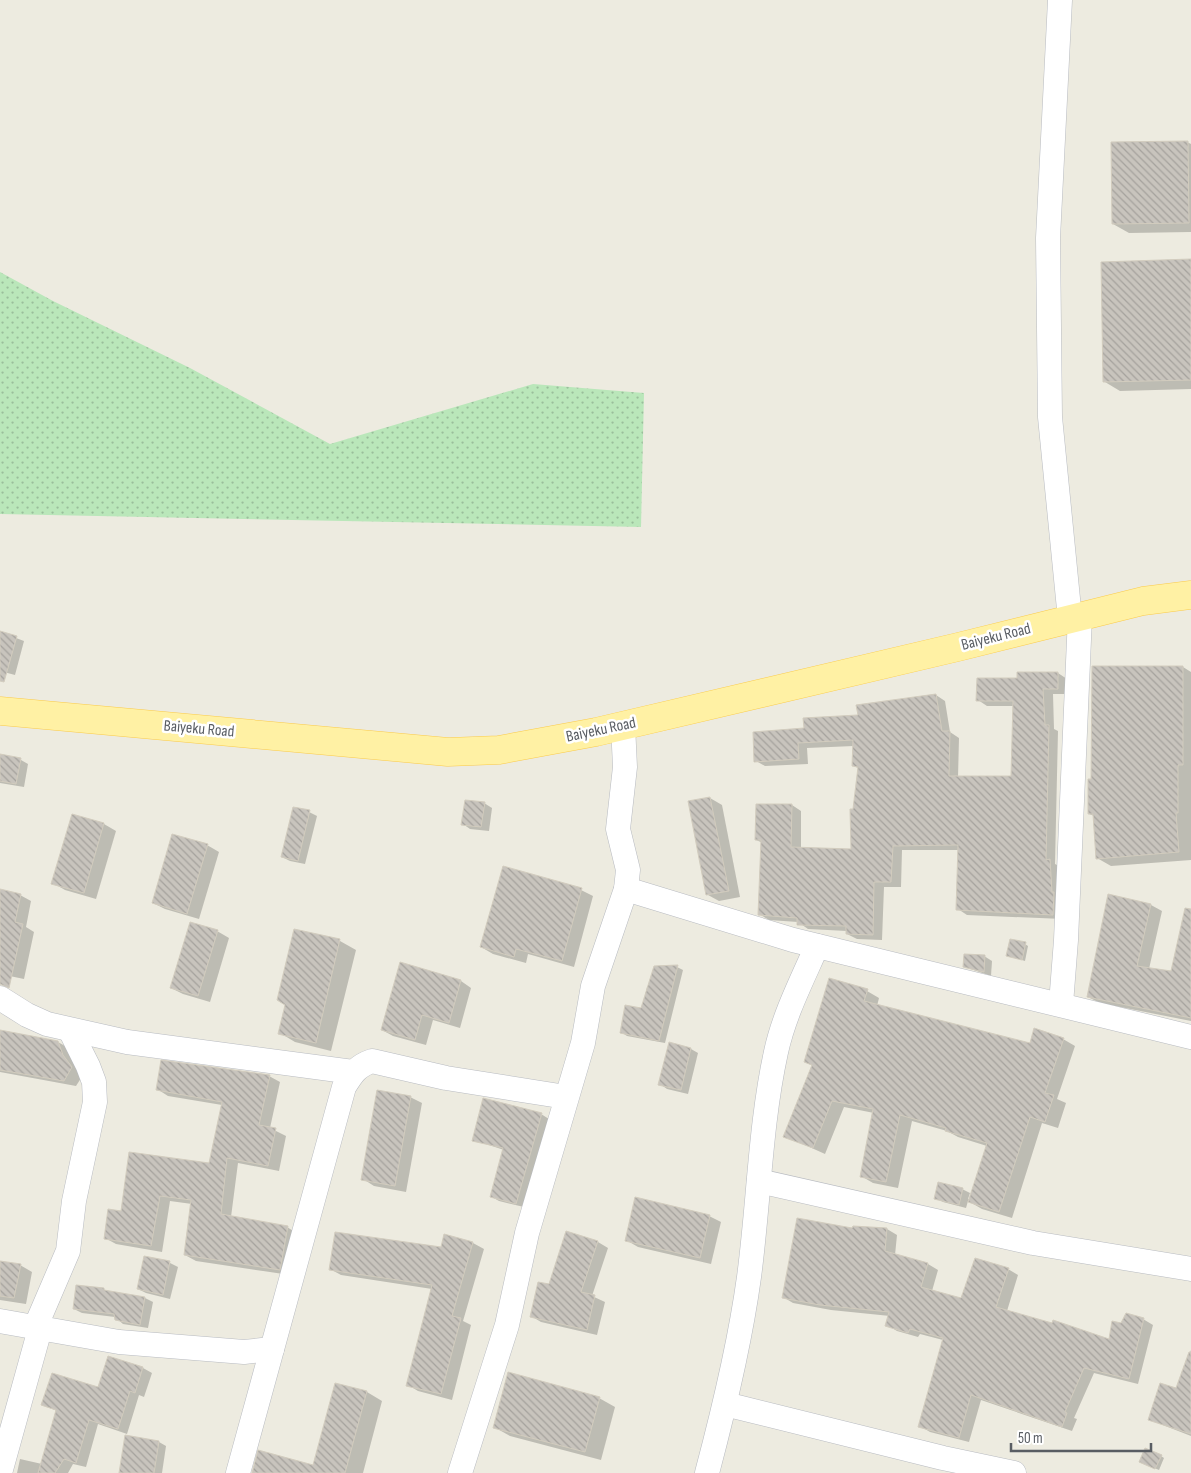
<svg xmlns="http://www.w3.org/2000/svg" width="1191" height="1473" font-family="'Sofia Sans Condensed',sans-serif">
<defs>
<pattern id="grass-dots" width="8" height="8" patternUnits="userSpaceOnUse" patternTransform="scale(1.25)"><rect width="8" height="8" fill="#bae7ba"/><path d="M2 2h.1M6 6h.1" fill="none" stroke="#9abe9b" stroke-width="1.8" stroke-linecap="round"/></pattern>
<pattern id="building-back-hatch" width="6" height="6" patternUnits="userSpaceOnUse" patternTransform="scale(1.25)"><rect width="6" height="6" fill="#c8c4bd"/><path d="M-1 5l2 2M0 0l6 6M5-1l2 2" fill="none" stroke="#a5a29d"/></pattern>
</defs>
<rect width="100%" height="100%" fill="#edebe0"/>
<polygon fill="url(#grass-dots)" points="0,272 53,301 190,368 330,444 533,384 644,393 641,527 0,514"/>
<g fill="#0003">
<polygon points="1187,142 1191,144 1191,232 1129,233 1113,224"/>
<polygon points="1191,261 1191,389 1120,391 1105,382"/>
<polygon points="0,632 24,641 15,675 0,671"/>
<polygon points="1183,667 1191,672 1191,860 1111,866 1097,858 1094,816 1089,814 1093,780"/>
<polygon points="1058,673 1067,679 1067,694 1053,694 1054,729 1058,731 1055,864 1059,866 1063,919 967,915 958,909 960,850 902,850 901,887 884,887 882,940 857,939 847,934 847,931 808,929 798,922 769,920 759,914 763,843 756,840 792,805 801,811 801,848 853,850 859,769 853,765 854,746 807,748 808,764 765,766 756,761 805,730 936,695 945,701 950,732 959,738 958,778 1012,777 1014,706 987,706 978,700 1018,679"/>
<polygon points="0,756 21,760 28,764 24,787 0,783"/>
<polygon points="710,798 722,805 740,897 719,901 708,895 690,802"/>
<polygon points="484,803 492,808 489,831 470,829 463,824"/>
<polygon points="309,812 317,816 305,864 290,861 282,857"/>
<polygon points="72,815 104,824 116,831 96,899 65,890 53,883"/>
<polygon points="207,845 219,852 199,919 165,909 153,903"/>
<polygon points="581,890 593,896 574,967 528,954 526,963 493,954 481,947"/>
<polygon points="0,891 20,895 31,901 26,927 34,932 24,979 0,974"/>
<polygon points="1151,905 1162,911 1149,969 1172,973 1191,926 1191,1021 1100,1003 1088,997"/>
<polygon points="295,930 340,941 356,950 331,1051 295,1042 280,1033 287,1004"/>
<polygon points="217,931 229,938 210,1002 183,994 171,988"/>
<polygon points="1025,944 1028,946 1025,961 1008,956"/>
<polygon points="984,956 992,961 991,976 965,967"/>
<polygon points="401,964 461,981 471,988 460,1028 433,1020 426,1045 393,1036 382,1030"/>
<polygon points="677,967 683,970 665,1043 627,1036 621,1032 642,1010 647,987"/>
<polygon points="867,991 879,998 877,1006 1030,1044 1063,1039 1075,1046 1057,1099 1066,1103 1058,1128 1042,1123 1012,1218 982,1209 968,1201 966,1208 943,1202 936,1198 962,1189 970,1193 968,1199 970,1200 987,1146 958,1137 947,1131 912,1121 898,1188 873,1183 861,1176 874,1113 844,1107 825,1154 785,1136 813,1066 805,1062"/>
<polygon points="0,1031 58,1042 70,1049 83,1075 76,1086 0,1072"/>
<polygon points="691,1049 698,1053 688,1094 667,1089 660,1084"/>
<polygon points="269,1076 280,1082 270,1128 286,1136 279,1171 238,1163 231,1217 287,1227 298,1234 290,1275 196,1261 185,1255 192,1204 170,1201 162,1252 116,1244 105,1238 122,1213 210,1164 222,1105 168,1096 157,1089"/>
<polygon points="410,1097 422,1103 406,1192 374,1186 363,1179"/>
<polygon points="541,1114 549,1119 524,1207 499,1201 492,1197 504,1150 474,1140"/>
<polygon points="709,1216 721,1222 711,1264 638,1247 626,1240"/>
<polygon points="854,1227 887,1229 897,1235 895,1255 928,1264 938,1270 932,1291 962,1300 1008,1269 1018,1275 1007,1311 1110,1340 1122,1324 1143,1319 1153,1325 1138,1384 1094,1373 1074,1418 1077,1419 1072,1431 981,1400 969,1442 930,1432 920,1426 943,1340 920,1334 918,1337 897,1331 887,1325 890,1316 831,1310 793,1303 783,1297"/>
<polygon points="445,1236 473,1243 484,1249 463,1321 471,1325 452,1400 418,1391 408,1385 432,1289 341,1275 330,1269 441,1249"/>
<polygon points="598,1242 608,1248 592,1296 605,1302 597,1335 541,1322 531,1316 550,1286"/>
<polygon points="145,1257 170,1263 178,1267 170,1299 146,1293 138,1289"/>
<polygon points="0,1262 20,1265 32,1272 26,1304 0,1300"/>
<polygon points="103,1289 109,1292 145,1298 153,1302 148,1328 123,1324 115,1317 82,1313 74,1309"/>
<polygon points="1191,1350 1191,1436 1150,1420 1177,1390"/>
<polygon points="143,1368 152,1373 144,1397 139,1395 127,1434 98,1424 86,1467 73,1464 68,1473 17,1473 20,1459 42,1464 57,1411 43,1405 99,1389"/>
<polygon points="336,1384 367,1392 382,1401 363,1473 253,1473 314,1466"/>
<polygon points="599,1398 615,1407 601,1460 510,1436 494,1427"/>
<polygon points="159,1442 166,1446 162,1473 120,1473"/>
<polygon points="1161,1456 1164,1458 1159,1470 1143,1463"/>
</g>
<g fill="url(#building-back-hatch)" stroke="#d2ccbe">
<polygon points="1188,141 1189,223 1112,224 1111,142"/>
<polygon points="1191,259 1191,380 1103,382 1101,262"/>
<polygon points="0,631 17,636 4,682 0,681"/>
<polygon points="1092,666 1183,666 1183,765 1178,765 1178,813 1176,813 1179,852 1096,859 1093,814 1088,814 1088,779 1091,779"/>
<polygon points="1017,672 1058,672 1058,689 1043,689 1045,725 1049,725 1046,860 1050,859 1052,892 1054,892 1053,915 956,910 958,845 893,846 891,882 874,882 873,935 846,934 846,926 797,925 797,918 758,915 761,840 755,840 756,804 792,804 791,847 851,849 850,809 853,809 858,767 852,766 853,740 798,743 799,759 754,762 753,732 804,728 803,718 858,715 856,705 936,694 942,731 950,731 949,776 1011,776 1013,701 976,701 977,678 1017,678"/>
<polygon points="0,754 21,758 16,784 0,781"/>
<polygon points="710,797 729,891 706,895 688,801"/>
<polygon points="465,800 485,802 481,827 461,825"/>
<polygon points="293,807 310,810 298,861 281,857"/>
<polygon points="72,814 104,823 84,893 51,884"/>
<polygon points="172,834 208,844 187,914 152,903"/>
<polygon points="503,866 582,888 562,961 516,949 514,957 480,947"/>
<polygon points="0,889 21,894 15,922 23,924 9,988 0,984"/>
<polygon points="1108,894 1151,904 1137,966 1171,971 1185,908 1191,909 1191,1018 1087,997"/>
<polygon points="190,922 218,930 198,996 170,988"/>
<polygon points="294,929 340,939 316,1043 278,1034 285,1005 277,1000"/>
<polygon points="1010,939 1026,942 1022,960 1006,956"/>
<polygon points="964,954 985,955 984,972 963,967"/>
<polygon points="400,962 461,980 449,1023 422,1015 415,1040 381,1030"/>
<polygon points="678,965 659,1041 620,1033 625,1005 641,1008 654,966"/>
<polygon points="829,978 868,989 864,1001 1030,1043 1034,1028 1064,1038 1045,1093 1054,1095 1045,1122 1030,1117 999,1212 968,1202 987,1143 945,1131 946,1128 900,1115 886,1182 860,1177 873,1109 832,1101 813,1148 783,1137 812,1065 804,1062"/>
<polygon points="0,1030 58,1041 63,1055 72,1067 64,1081 0,1070"/>
<polygon points="669,1042 691,1048 681,1090 658,1085"/>
<polygon points="161,1060 270,1075 259,1125 276,1128 268,1166 227,1158 221,1214 288,1226 280,1270 184,1255 191,1200 160,1196 151,1246 104,1239 108,1209 121,1211 129,1152 209,1163 222,1102 156,1090"/>
<polygon points="377,1090 411,1096 395,1186 361,1180"/>
<polygon points="483,1098 542,1113 516,1204 490,1197 503,1148 472,1141"/>
<polygon points="938,1182 963,1188 959,1205 934,1199"/>
<polygon points="635,1197 710,1215 700,1258 625,1241"/>
<polygon points="797,1218 852,1228 853,1226 887,1228 885,1251 928,1263 921,1287 961,1298 975,1258 1009,1268 996,1307 1052,1323 1053,1320 1109,1339 1112,1321 1121,1323 1126,1313 1144,1318 1129,1379 1084,1368 1065,1412 1067,1413 1062,1427 971,1395 959,1438 918,1427 943,1338 910,1329 908,1333 885,1326 889,1312 820,1305 782,1298"/>
<polygon points="566,1231 598,1241 581,1292 595,1295 587,1330 530,1317 538,1282 549,1284"/>
<polygon points="335,1232 441,1247 444,1234 473,1242 452,1316 461,1318 441,1394 406,1386 432,1285 329,1270"/>
<polygon points="144,1256 170,1261 163,1295 137,1289"/>
<polygon points="0,1261 21,1264 14,1298 0,1296"/>
<polygon points="76,1285 104,1288 104,1290 145,1297 140,1325 115,1320 114,1314 73,1309"/>
<polygon points="1189,1352 1191,1352 1191,1434 1148,1420 1160,1383 1176,1388"/>
<polygon points="108,1356 143,1367 135,1393 130,1391 118,1429 89,1420 76,1463 64,1459 55,1473 38,1473 56,1410 41,1405 52,1373 98,1387"/>
<polygon points="508,1372 600,1397 585,1452 493,1428"/>
<polygon points="335,1383 367,1391 345,1473 252,1473 258,1450 313,1465"/>
<polygon points="125,1435 159,1441 154,1473 119,1473"/>
<polygon points="1145,1448 1162,1455 1155,1469 1139,1462"/>
</g>
<g fill="none" stroke-linecap="round" stroke-linejoin="round">
<g stroke="#b8bbc1" stroke-width="25">
<g id="minor">
<polyline points="1060,0 1048,238 1050,417 1070,619"/>
<polyline points="626,889 793,940 1191,1037"/>
<polyline points="0,998 27,1015 47,1024 127,1042 353,1072"/>
<polyline points="1061,1004 1066,940 1080,616"/>
<polyline points="759,1181 1033,1243 1191,1269"/>
<polyline points="0,1321 119,1342 244,1352 272,1349"/>
<polyline points="35,1328 68,1251 74,1201 95,1102 94,1082 88,1066 70,1030"/>
<polyline points="725,1404 943,1458 1014,1473"/>
<polyline points="0,1473 40,1329"/>
<path d="M238 1473 344 1087C352 1074 357 1066 372 1061L446 1078 566 1097"/>
<polyline points="460,1473 507,1325 527,1233 583,1043 593,986 626,889 628,870 618,829 625,767 623,725"/>
<path d="M707 1473C724 1409 740 1343 749 1277 759 1202 760 1125 776 1052 784 1015 802 980 817 946"/>
</g>
</g>
<g stroke="#fbcb4b" stroke-width="29">
<polyline id="major" points="0,711 448,752 499,750 596,732 958,647 1143,601 1191,595"/>
</g>
<use href="#minor" stroke="#fff" stroke-width="24"/>
<use href="#major" stroke="#fff1a4" stroke-width="28"/>
</g>
<g text-anchor="middle" dominant-baseline="central" stroke-width="5" stroke-linejoin="round" paint-order="stroke">
<g font-size="16" fill="#595d63" stroke="#fff">
<text transform="translate(996 637) rotate(-14)">Baiyeku Road</text>
<text transform="translate(199 729) rotate(5)">Baiyeku Road</text>
<text transform="translate(601 730) rotate(-12)">Baiyeku Road</text>
</g>
</g>
<path d="M1011 1443v8h140v-8" fill="none" stroke="#595d63" stroke-width="2.5"/>
<text x="1018" y="1443" font-size="15" fill="#595d63" stroke="#ffffff" stroke-width="4" paint-order="stroke">50 m</text>
</svg>
